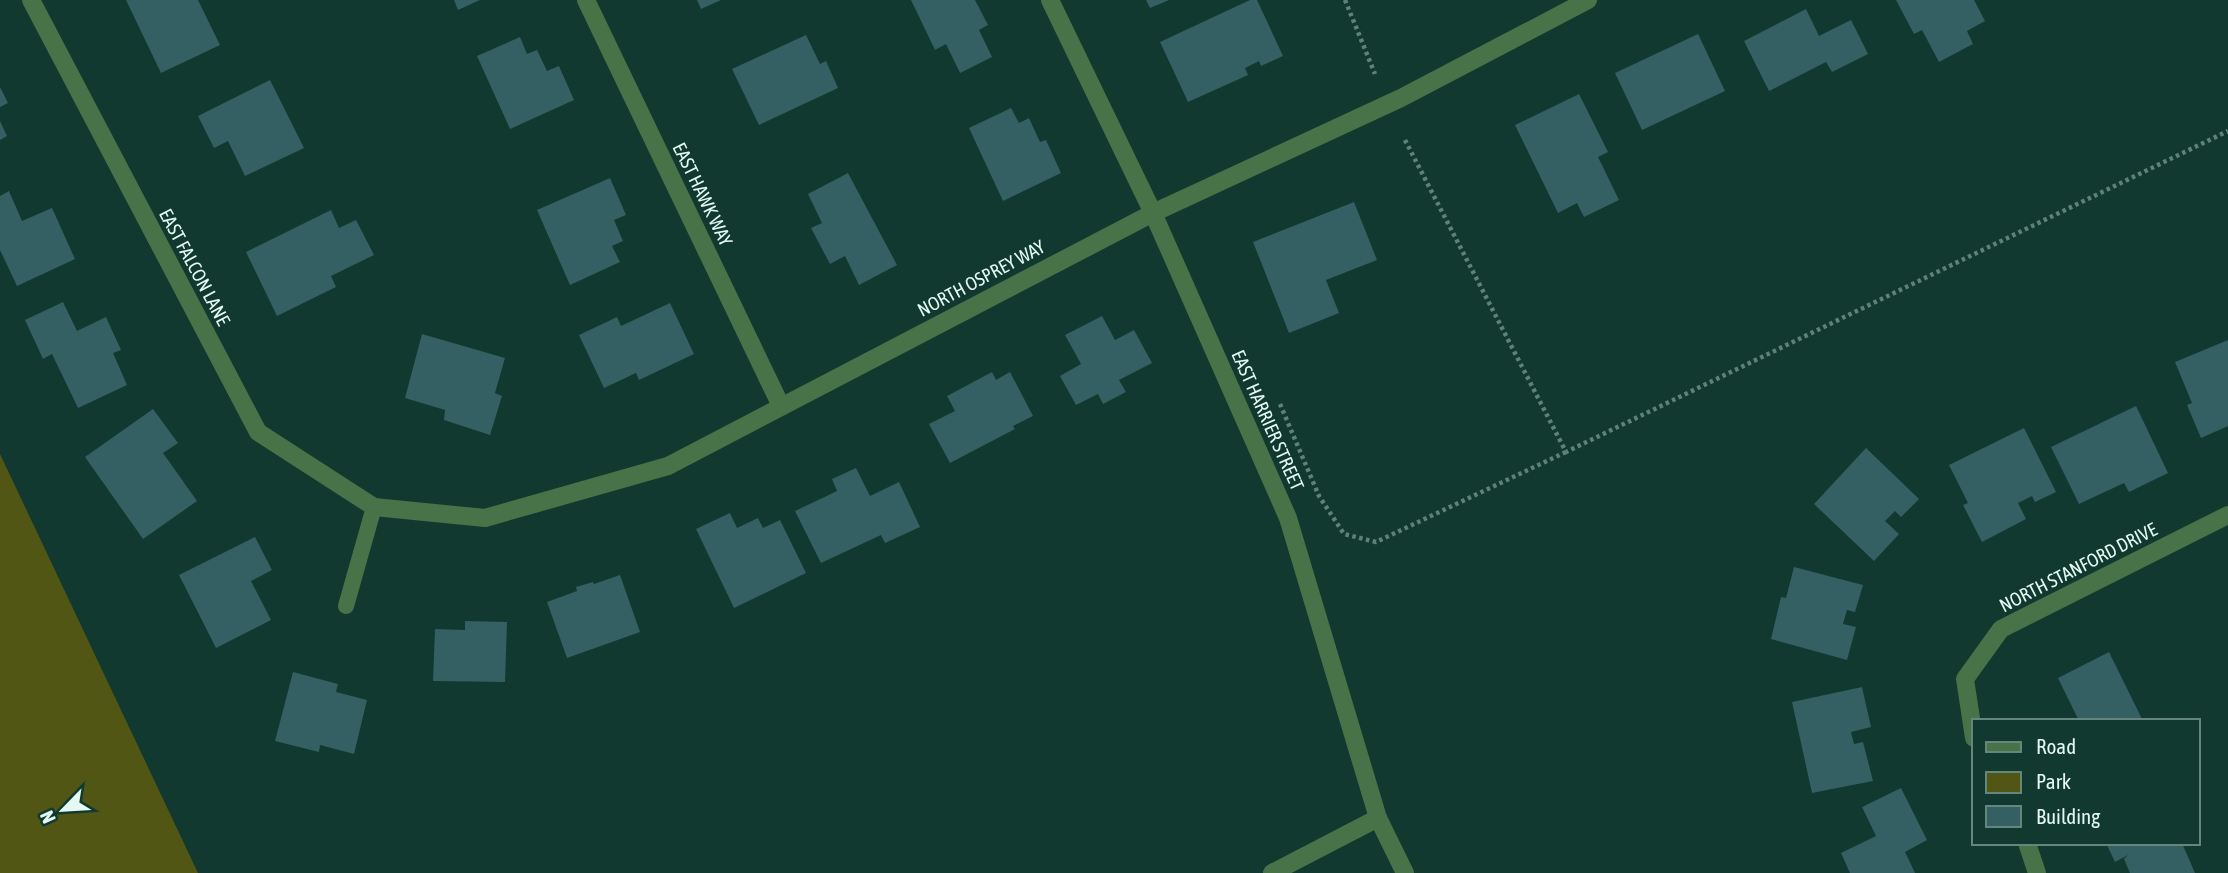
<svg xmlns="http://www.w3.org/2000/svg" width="2228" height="873" font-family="'Asap Condensed',sans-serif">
<rect width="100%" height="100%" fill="#11392f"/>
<polygon fill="#515615" points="0,454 198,873 0,873"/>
<g fill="#345f63">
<polygon points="126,0 198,0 220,45 161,73"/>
<polygon points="454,0 480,0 458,10"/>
<polygon points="697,0 721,0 701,9"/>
<polygon points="911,0 975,0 988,25 979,30 992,57 960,73 946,44 935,50"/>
<polygon points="1146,0 1169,0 1150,8"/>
<polygon points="1250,0 1257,0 1283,56 1261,66 1259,61 1245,68 1248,75 1188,102 1160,42"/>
<polygon points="1896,0 1974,0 1985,21 1967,31 1973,44 1939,62 1922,30 1914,34"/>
<polygon points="1806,9 1819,36 1851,20 1868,54 1832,72 1826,62 1769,91 1744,41"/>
<polygon points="1698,34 1725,91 1642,130 1615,73"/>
<polygon points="806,35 820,64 826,61 838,88 759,125 732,69"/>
<polygon points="520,37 527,54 537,50 547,71 559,66 574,100 510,129 477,56"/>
<polygon points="270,80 304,148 245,176 228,141 214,148 198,116"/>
<polygon points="0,87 8,103 0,107"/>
<polygon points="1579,94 1608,152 1598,157 1619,200 1584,217 1577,203 1558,213 1515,125"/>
<polygon points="1011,108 1019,123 1029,118 1040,142 1046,140 1061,173 1003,201 969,128"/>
<polygon points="0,121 7,136 0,140"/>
<polygon points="848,173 897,265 859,285 845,256 830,264 811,228 822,223 808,194"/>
<polygon points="610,178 626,215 614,220 623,241 612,246 620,262 570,285 537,210"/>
<polygon points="9,191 22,221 52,208 75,259 17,286 0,250 0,196"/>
<polygon points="1354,202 1377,260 1326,280 1339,313 1289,333 1253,242"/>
<polygon points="331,210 339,228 356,220 374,255 331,276 336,287 277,316 246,252"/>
<polygon points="63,302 77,331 106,317 121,350 113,353 127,385 78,408 52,354 43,359 25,320"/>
<polygon points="670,303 694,354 639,380 636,373 604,388 579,335 617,317 621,326"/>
<polygon points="1102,316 1115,340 1134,330 1152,363 1119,380 1126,392 1103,404 1098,394 1076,405 1060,376 1081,364 1065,335"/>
<polygon points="422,334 505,358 495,393 502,396 490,435 444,420 445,410 405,398"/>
<polygon points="2228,340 2228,426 2201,438 2187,405 2192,403 2175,362"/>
<polygon points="992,372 996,380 1010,372 1033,416 1013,426 1015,429 950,463 929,424 955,411 947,396"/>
<polygon points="2136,406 2168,473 2129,492 2124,483 2079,504 2051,447"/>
<polygon points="153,409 178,443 163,453 197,501 143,539 85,457"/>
<polygon points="2024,428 2056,492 2035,502 2032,496 2018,503 2026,519 1982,542 1963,505 1968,503 1949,465"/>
<polygon points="1866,448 1919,499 1901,517 1895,511 1885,521 1899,534 1874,561 1814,504"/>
<polygon points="856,468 870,496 899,482 920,527 885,543 881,535 821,563 795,511 837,491 832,479"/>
<polygon points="730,513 737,528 758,518 763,528 780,520 806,573 734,608 696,529"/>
<polygon points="255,537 272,570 251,581 271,620 216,648 179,575"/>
<polygon points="1794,567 1863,585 1855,612 1847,610 1843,624 1856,627 1847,660 1771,639 1781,597 1786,598"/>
<polygon points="620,575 640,632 567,658 547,602 577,591 576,587 593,582 594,584"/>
<polygon points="465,621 507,622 505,682 433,681 435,629 465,630"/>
<polygon points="2109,652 2143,721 2079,721 2058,678"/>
<polygon points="293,672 338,684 336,692 367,700 354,754 320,745 319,752 275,741"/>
<polygon points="1862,687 1871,727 1851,732 1854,744 1863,742 1873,781 1812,793 1792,702"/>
<polygon points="1901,788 1927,840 1905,852 1915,873 1850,873 1841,853 1876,836 1862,807"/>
<polygon points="2106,843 2182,843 2195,873 2130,873 2124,859 2128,855 2115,862"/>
</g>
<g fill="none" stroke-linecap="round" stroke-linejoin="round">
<g stroke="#608178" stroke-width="4.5" stroke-dasharray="3.5 3.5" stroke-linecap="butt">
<polyline points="1345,0 1375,74"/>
<polyline points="1405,140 1566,452 2228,131"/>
<polyline points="1280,404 1319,496 1344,534 1376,542 1566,452"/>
</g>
<polyline stroke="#487247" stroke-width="16" points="346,606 374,507"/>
<g stroke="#487247" stroke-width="18">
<polyline points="31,0 258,432 374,507 485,518 668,466 1153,213 1401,98 1588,0"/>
<polyline points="586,0 781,406"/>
<polyline points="1050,0 1153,213 1288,518 1378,818 1405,873"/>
<polyline points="1974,738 1965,679 2001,629 2228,515"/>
<polyline points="2027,843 2037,873"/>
<polyline points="1272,873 1378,818"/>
</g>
</g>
<g text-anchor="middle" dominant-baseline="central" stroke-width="5" stroke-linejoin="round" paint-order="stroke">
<g font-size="19" fill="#e3f9f2" stroke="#11392f">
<text transform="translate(703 194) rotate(64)">EAST HAWK WAY</text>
<text transform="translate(195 267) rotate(62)">EAST FALCON LANE</text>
<text transform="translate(981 278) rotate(-28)">NORTH OSPREY WAY</text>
<text transform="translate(1268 420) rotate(66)">EAST HARRIER STREET</text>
<text transform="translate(2078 567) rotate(-27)">NORTH STANFORD DRIVE</text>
</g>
</g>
<rect x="1972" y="719" width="228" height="126" fill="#11392f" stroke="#65867d" stroke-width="2"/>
<rect x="1986" y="742" width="35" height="10" fill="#487247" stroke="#65867d" stroke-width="2"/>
<text x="2036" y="754" font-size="21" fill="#e3f9f2">Road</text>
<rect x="1986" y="772" width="35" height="21" fill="#515615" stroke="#65867d" stroke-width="2"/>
<text x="2036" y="789" font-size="21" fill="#e3f9f2">Park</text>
<rect x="1986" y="806" width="35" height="21" fill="#345f63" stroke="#65867d" stroke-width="2"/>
<text x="2036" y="824" font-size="21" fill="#e3f9f2">Building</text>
<g transform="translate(63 810) rotate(245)" stroke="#11392f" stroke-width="5" paint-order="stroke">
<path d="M0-5L12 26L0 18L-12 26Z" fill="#e3f9f2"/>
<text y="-10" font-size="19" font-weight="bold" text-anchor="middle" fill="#e3f9f2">N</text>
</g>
</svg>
